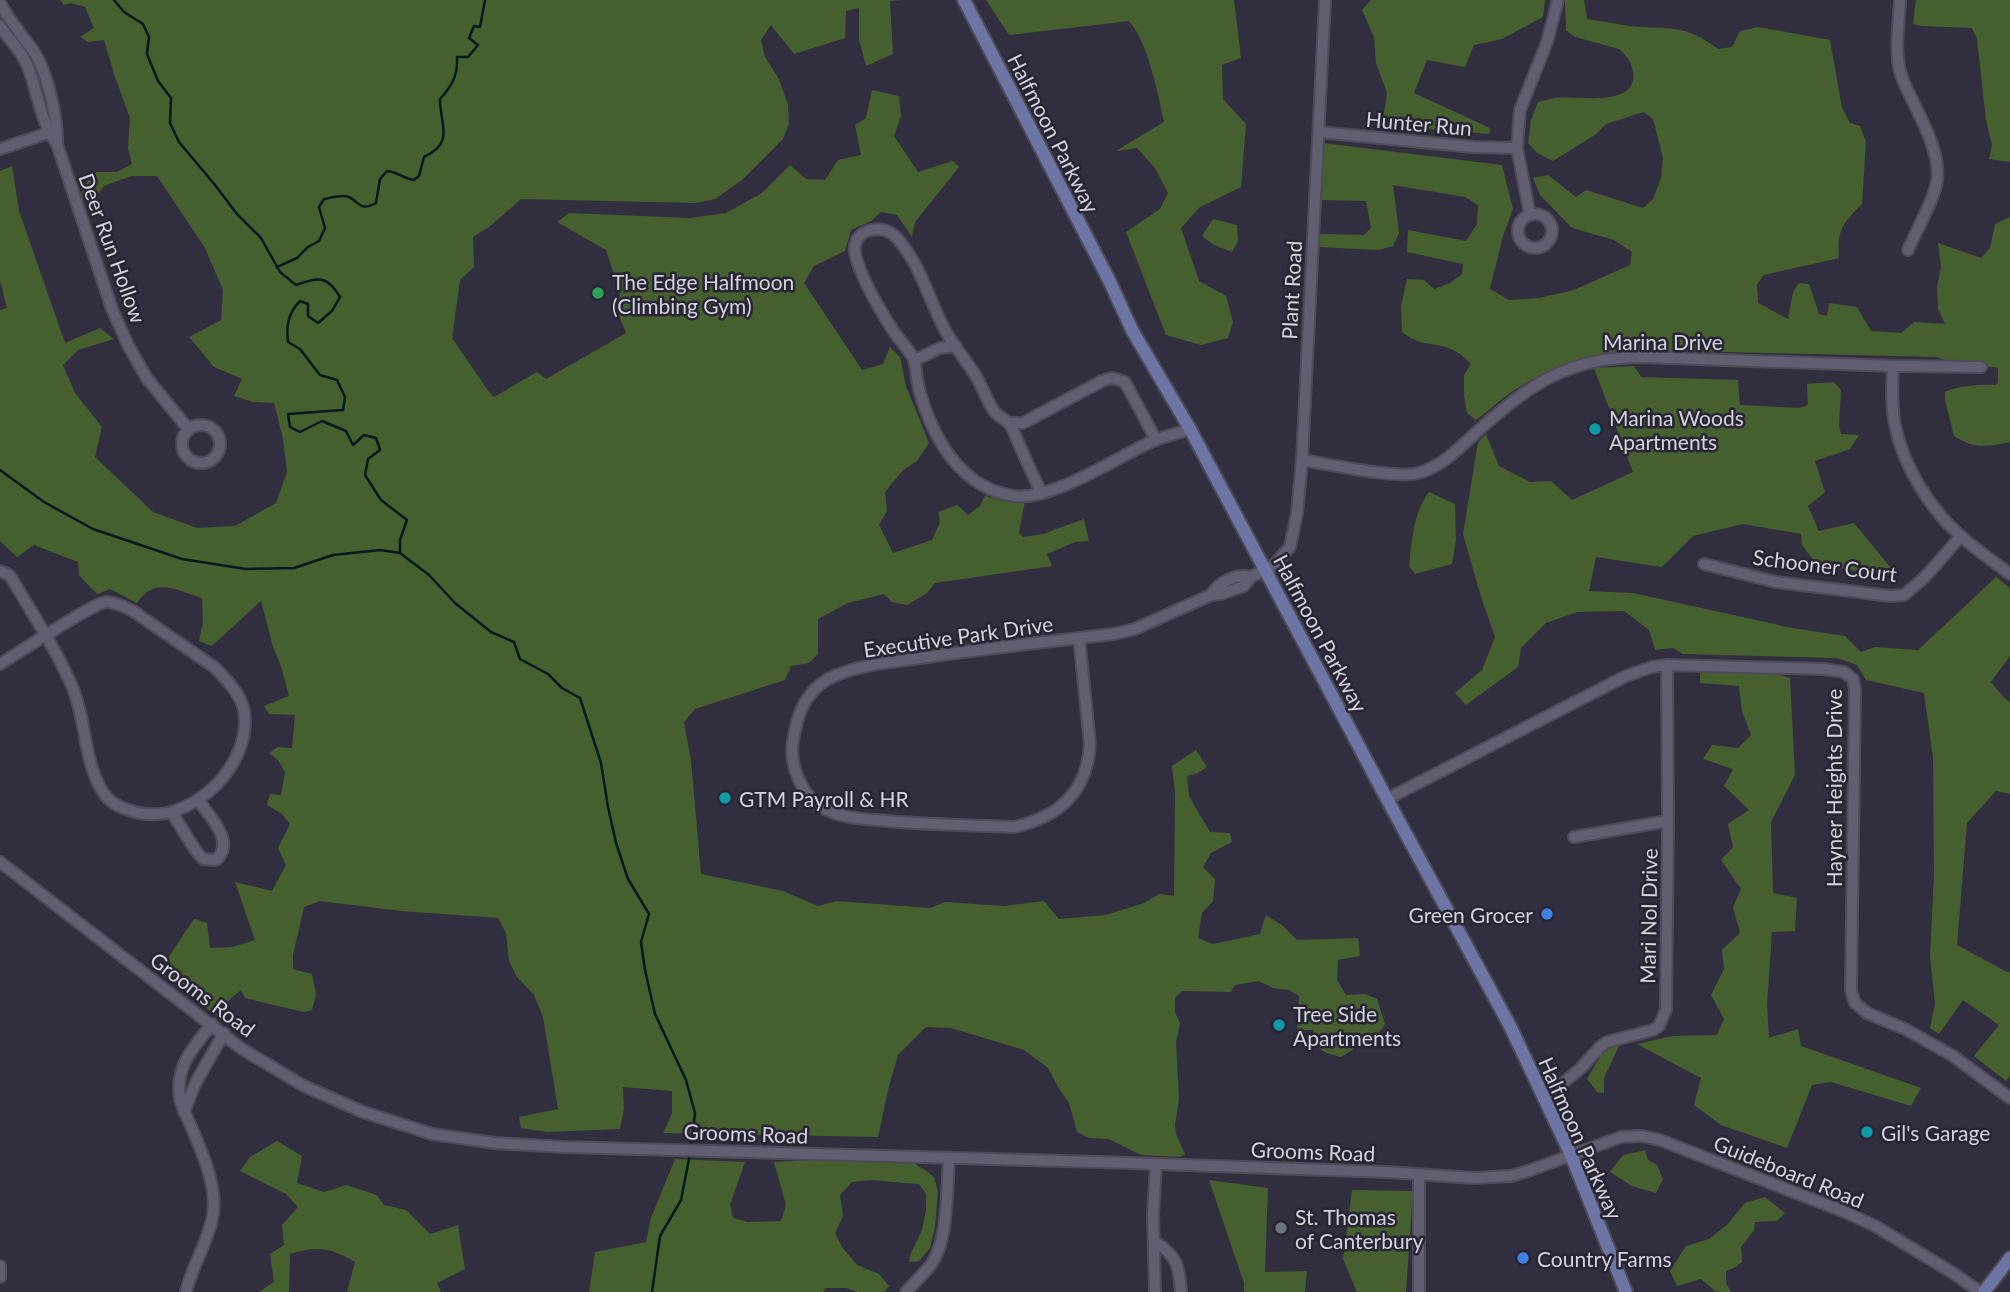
<svg xmlns="http://www.w3.org/2000/svg" width="2010" height="1292" font-family="Lato,sans-serif">
<rect width="100%" height="100%" fill="#312f3f"/>
<g fill="#465f2e">
<path d="M60 0H903L890 1 893 54 866 66 859 40V8L846 11 845 38 794 54 771 25 761 40 765 57 779 79 788 105 789 123 783 139 742 180 715 199 696 203 521 199 489 227 473 237 474 267 460 280 452 338 489 392 494 397 537 372 546 379 626 333 618 313 620 293 606 250 557 222 569 213 690 218 726 213 762 193 790 165 806 179 825 180 838 160 861 155 855 125 866 118 872 90 899 96 901 116 894 136 918 172 953 161 959 167 915 222 912 237 897 215 881 212 871 221 851 230 845 251 814 266 804 283 862 370 883 364 890 347 900 357 906 386 929 443 917 461 902 471 885 492 887 511 879 525 893 553 932 540 940 522 938 512 957 505 968 515 980 506 985 496 1005 501H1025L1019 533 1023 537 1043 534 1084 519 1089 541 1075 542 1047 554 1052 566 935 583 927 593 907 605 892 602 884 594 848 603 818 619V654L809 663 791 666 785 680 695 709 684 722 691 761 701 874 783 891 818 906 837 901 930 908 945 902 1004 906 1044 901 1059 919 1106 915 1144 903 1159 894 1174 896 1175 793 1172 766 1196 750 1207 767 1198 773 1187 776 1189 796 1210 832 1230 833 1232 842 1211 853 1203 867 1215 879 1213 901 1202 913 1198 938 1213 944 1260 934 1266 915 1283 926 1297 940 1358 938 1360 956 1338 960 1337 980 1346 995 1365 994 1377 999 1385 1024 1379 1033 1341 1057C1321 1052 1317 1051 1313 1030H1297L1299 996 1289 990 1273 988 1259 981 1235 985 1231 992 1182 991 1175 998V1012L1180 1023 1176 1042 1179 1099 1175 1125 1176 1134 1185 1154 1180 1157 1141 1155 1109 1139 1089 1138 1077 1132 1069 1103 1058 1087 1048 1068 1024 1050 951 1028 926 1027 898 1055 889 1086 878 1137 663 1133 672 1114V1091L623 1087 624 1109 620 1129 547 1132 521 1128 519 1117 558 1109 543 1017 534 995 517 977 509 961 506 933 498 918 401 911 320 901 304 907 293 955V969L312 974 316 994 312 1010 304 1012 245 998 241 990 231 998 218 1017 159 971 194 919 207 923 210 948 233 947 255 940 235 882 272 891 286 865 278 848 290 824 282 814 267 805 270 794 281 795 285 772 278 760 269 753 278 747 292 748 295 715 269 714 264 706 289 696 281 666 273 647 261 601 212 646 199 641 203 622 202 598C176 590 155 576 137 603L110 589 97 594 79 575 78 562 34 545 17 557 0 541V310L7 308 0 281V171L12 166 19 211 65 343 100 328 114 339 78 350 63 365 75 393 102 427 95 457 153 512 197 528 235 526 276 503 287 472 283 439 274 403 253 402 234 396 242 379 214 367 189 337 221 320 223 290 205 248 157 176H131L104 186 91 204 79 198 87 182 96 172H117L132 164 128 148 130 118 115 77 104 40 88 42 80 37 94 28 85 7 71 3 64 5Z"/>
<path d="M986 0H1234L1241 58 1222 65 1223 99 1246 124 1241 187 1200 207 1181 228 1199 281 1226 296 1233 322 1228 338 1201 345 1166 335 1126 232 1160 209 1168 193 1155 168 1137 148 1116 151 1164 122C1158 94 1148 42 1129 21L1009 35Z"/>
<polygon points="1371,0 1545,0 1543,17 1502,39 1474,45 1465,67 1427,60 1414,93 1490,128 1489,134 1382,125 1387,93 1376,63 1374,37 1362,10"/>
<path d="M1565 0H1584L1587 19C1601 21 1616 24 1630 26 1670 30 1684 23 1718 49L1732 47 1740 31 1758 27 1830 40 1842 108 1850 123 1860 126 1866 142 1862 204C1842 224 1837 230 1839 258L1764 275 1757 284 1758 303 1788 319 1793 292 1799 283 1809 284 1819 314 1827 316 1829 303 1857 307 1871 331 1901 333 1914 322 1945 324 1938 309 1937 287 1941 267 1938 243 1981 258 1990 248 1995 224 2010 217V442C1987 447 1974 449 1954 436L1945 400V392C1956 386 1982 384 1995 385L1998 383V368L1986 366 1981 361H1947L1936 357 1638 350C1589 352 1552 365 1510 393 1498 401 1488 412 1476 420L1467 413 1464 396V375L1471 364C1446 336 1426 352 1402 332L1401 306 1407 279 1424 280 1434 289 1450 283 1462 274 1463 264 1407 252 1408 230 1466 241 1477 224 1478 205 1465 197 1393 185 1399 233 1393 246 1378 250 1319 247 1320 234 1364 235 1371 228 1366 201 1320 200 1323 143 1502 165 1513 209 1503 236 1490 289 1509 300 1539 298 1574 290 1630 265 1632 252 1614 240 1572 228 1540 195 1533 178 1548 175 1576 197 1586 190 1643 208 1653 199 1661 178 1663 158 1653 119 1644 112 1606 124 1595 135 1553 161 1537 153 1528 143 1531 120 1538 102C1543 101 1549 99 1554 98 1573 95 1639 109 1633 72 1632 63 1626 55 1619 49L1575 37 1566 30Z"/>
<polygon points="1916,0 2010,0 2010,162 1989,159 1992,145 1986,120 1977,39 1972,28 1921,26 1913,24"/>
<polygon points="1213,219 1237,225 1238,241 1232,252 1214,245 1202,236"/>
<polygon points="1634,366 1641,377 1738,380 1740,405 1799,408 1808,405 1807,384 1834,382 1841,390 1839,426 1841,434 1859,435 1850,449 1815,461 1825,492 1808,506 1819,531 1854,523 1891,568 1891,576 1817,565 1802,545 1801,534 1743,524 1693,536 1662,567 1596,557 1589,591 1633,593 1792,628 1845,636 1861,652 1875,647 1918,650 1996,577 2010,588 2010,656 1991,682 2004,698 2010,702 2010,794 1996,791 1967,823 1957,945 2007,972 2010,972 2010,1076 2006,1081 1974,1056 1999,1025 1963,1000 1939,1034 1930,1028 1935,1004 1930,956 1934,875 1933,757 1924,693 1866,680 1857,665 1837,658 1683,654 1673,648 1655,650 1649,630 1624,611 1577,612 1546,623 1521,648 1518,667 1466,705 1455,693 1482,670 1495,637 1481,597 1463,534 1478,442 1486,434 1499,466 1530,482 1551,481 1572,500 1633,472 1594,368"/>
<path d="M1429 492 1455 504 1456 540 1452 564 1415 574 1409 566C1412 541 1413 513 1429 492Z"/>
<polygon points="1700,673 1775,674 1790,678 1795,775 1771,822 1773,893 1797,898 1795,931 1772,932 1767,1005 1769,1038 1798,1029 1801,1046 1921,1088 1911,1106 1831,1082 1812,1085 1787,1148 1721,1125 1694,1105 1701,1078 1637,1044 1673,1036 1717,1035 1724,1019 1711,995 1724,969 1722,950 1740,933 1733,907 1741,889 1721,860 1733,847 1728,824 1749,810 1724,786 1733,769 1703,759 1712,745 1738,748 1751,735 1742,711 1739,686 1700,683"/>
<polygon points="1619,1046 1604,1078 1604,1093 1598,1093 1587,1079 1605,1049"/>
<path d="M277 1141 302 1156 297 1183 324 1192 346 1185 377 1195 384 1205 406 1210 430 1234 458 1225 465 1269 437 1283 441 1292H347L355 1262C332 1248 316 1245 290 1254L289 1292H259L274 1282 270 1254 284 1245 282 1225 298 1207 286 1194 240 1171 250 1157Z"/>
<polygon points="1645,1150 1648,1160 1657,1165 1663,1179 1656,1193 1632,1186 1610,1172 1623,1155"/>
<polygon points="675,1159 745,1162 730,1205 733,1218 748,1222 781,1221 786,1205 774,1162 810,1160 915,1164 925,1170 934,1177 938,1192 935,1227 930,1248 919,1261 909,1262 910,1255 922,1230 926,1210 926,1194 919,1184 870,1180 852,1182 840,1195 843,1216 835,1233 842,1247 857,1265 879,1274 889,1286 884,1292 858,1292 846,1288 826,1288 823,1292 589,1292 595,1252 646,1242 651,1218"/>
<polygon points="1209,1180 1268,1188 1265,1272 1307,1271 1305,1292 1244,1292 1244,1283"/>
<polygon points="1352,1190 1413,1191 1406,1292 1357,1292 1343,1259"/>
<polygon points="1765,1197 1785,1213 1777,1221 1755,1222 1754,1230 1741,1247 1742,1262 1736,1267 1726,1271 1726,1283 1731,1292 1716,1292 1701,1279 1677,1286 1670,1271 1686,1246 1709,1239 1727,1225 1745,1203"/>
</g>
<g fill="none" stroke-linecap="round" stroke-linejoin="round">
<g stroke="#021c1e" stroke-width="2.5">
<path d="M114 0 124 12 143 24 149 37 147 54 158 81 171 98 170 123 179 142 215 185 237 214 261 238 280 272 296 285C319 277 327 275 340 297L332 311 318 323 308 316V304L300 301C288 313 286 326 288 342L300 349 320 375 337 380 345 397 343 410 288 414 290 427 300 432 322 421 346 431 353 445 364 435 376 438 380 450 368 459 365 475 381 500 407 520 400 540V553L429 575 455 603 491 632 514 642 520 659 548 674 562 688 580 698 601 763 608 807 616 843 628 879 649 914 641 942 645 970 655 1014 686 1080 695 1113 691 1148"/>
<path d="M277 267 297 258 308 247 319 241 325 228 319 207 324 199C330 198 337 196 343 196 359 196 356 214 376 203L380 179 387 171C398 172 403 178 414 180L419 176 424 157C455 143 440 125 440 99 452 86 458 75 457 57H468L478 45 469 38 474 26 480 27 485 0"/>
<polyline points="0,470 44,502 93,529 182,559 246,569 294,568 333,555 380,550 400,553"/>
<polyline points="652,1292 660,1236 681,1200 690,1154"/>
</g>
<g stroke="#4d4b59" stroke-width="14">
<g id="minor">
<path d="M1900 0C1899 24 1894 52 1901 75 1912 105 1942 148 1937 181 1934 200 1916 231 1908 250"/>
<path d="M0 3C9 20 21 34 32 49 47 69 58 119 57 144"/>
<path d="M0 26C9 39 22 52 28 67 38 93 40 121 57 144L112 309 128 345 146 377 189 430"/>
<polyline points="1319,132 1473,147 1517,148"/>
<polyline points="0,149 54,131"/>
<circle cx="1535" cy="231" r="17"/>
<polyline points="1530,215 1517,148 1520,110 1547,42 1558,0"/>
<polyline points="915,360 940,348 956,346"/>
<path d="M1893 366C1892 385 1891 406 1895 425 1903 466 1931 511 1963 538 1978 551 1994 562 2010 574"/>
<polyline points="1009,423 1023,423 1102,381 1112,378 1125,382 1156,440"/>
<circle cx="201" cy="444" r="19"/>
<path d="M1302 460C1329 464 1394 479 1418 473 1442 467 1460 447 1478 431 1531 383 1569 357 1643 357L1893 366 1981 367"/>
<path d="M1041 492C1033 476 1026 460 1019 444 1016 438 1014 430 1010 425 1006 419 998 417 994 411 987 401 983 389 977 378 968 362 954 347 945 330 929 300 920 263 896 237 885 224 857 228 855 246 852 264 883 315 894 332 900 340 907 348 913 357 916 364 917 384 920 393 934 440 961 488 1014 496 1053 501 1119 456 1155 440 1166 436 1179 433 1190 429"/>
<polyline points="1704,564 1776,582 1890,596 1904,595 1925,577 1961,536"/>
<path d="M0 571 9 575 12 579C33 615 58 652 74 691 86 723 84 759 101 789 109 803 120 808 135 812 189 827 253 766 244 711 241 694 226 679 214 667L133 611C124 607 116 602 106 602 93 603 17 654 0 664"/>
<path d="M1211 595C1219 582 1236 573 1251 577"/>
<path d="M1079 638 1090 744C1087 792 1060 816 1015 827 972 825 930 825 887 821 867 819 844 819 825 809 802 797 789 766 793 741 797 716 804 693 828 679 854 665 893 662 921 658 974 650 1026 644 1079 638Z"/>
<polyline points="1079,638 1113,634 1135,629 1211,595 1221,594 1244,586 1251,577 1275,564 1290,547 1297,513 1302,460 1325,0"/>
<polyline points="1387,799 1626,676 1652,667 1667,665 1824,669 1844,672 1853,679 1855,689 1851,991 1855,1003 1867,1013 1905,1029 1953,1056 2010,1098"/>
<path d="M172 813 196 851 203 859 216 860C236 842 210 817 198 800"/>
<polyline points="1574,837 1668,821"/>
<polyline points="0,862 242,1049 304,1086 363,1112 432,1134 495,1143 563,1147 1101,1162 1387,1172 1473,1178 1511,1176 1528,1171 1621,1137 1642,1136 1660,1140 1845,1212 1875,1226 1953,1273 1980,1292"/>
<polyline points="1544,1099 1581,1068 1600,1047 1607,1042 1653,1030 1659,1026 1666,1010 1668,821 1667,665"/>
<polyline points="184,1112 196,1082 224,1033"/>
<path d="M1154 1241C1177 1256 1179 1265 1181 1292"/>
<polyline points="0,1266 0,1277"/>
<path d="M186 1292C192 1267 206 1245 212 1220 221 1182 193 1135 180 1100 175 1066 192 1049 212 1024"/>
<path d="M906 1292C914 1283 925 1273 932 1263 948 1240 947 1186 949 1158"/>
<polyline points="1155,1292 1153,1215 1156,1165"/>
<polyline points="1419,1292 1419,1175"/>
</g>
</g>
<g stroke="#4d4b59" stroke-width="16">
<g id="major">
<polyline points="964,0 1109,280 1132,330 1190,429 1387,799 1510,1026 1571,1155 1626,1292"/>
<polyline points="1984,1292 2010,1258"/>
</g>
</g>
<use href="#minor" stroke="#605e70" stroke-width="10"/>
<use href="#major" stroke="#6d75a4" stroke-width="12"/>
</g>
<circle fill="#2e9e5b" stroke="#272534" stroke-width="2.5" cx="598" cy="293" r="7"/>
<g fill="#0f9aa8" stroke="#272534" stroke-width="2.5">
<circle cx="1595" cy="429" r="7"/>
<circle cx="725" cy="798" r="7"/>
<circle cx="1279" cy="1025" r="7"/>
<circle cx="1867" cy="1132" r="7"/>
</g>
<g fill="#3f7fe0" stroke="#272534" stroke-width="2.5">
<circle cx="1547" cy="914" r="7"/>
<circle cx="1523" cy="1258" r="7"/>
</g>
<circle fill="#6b7280" stroke="#272534" stroke-width="2.5" cx="1281" cy="1228" r="7"/>
<g text-anchor="middle" dominant-baseline="central" stroke-width="5" stroke-linejoin="round" paint-order="stroke">
<g font-size="21" fill="#d4d2dd" stroke="#272534">
<text transform="translate(1419 123) rotate(5)">Hunter Run</text>
<text transform="translate(1054 133) rotate(63)">Halfmoon Parkway</text>
<text transform="translate(113 248) rotate(70)">Deer Run Hollow</text>
<text transform="translate(1291 290) rotate(-87)">Plant Road</text>
<text x="1663" y="341">Marina Drive</text>
<text transform="translate(1825 565) rotate(7)">Schooner Court</text>
<text transform="translate(1321 633) rotate(62)">Halfmoon Parkway</text>
<text transform="translate(958 636) rotate(-8)">Executive Park Drive</text>
<text transform="translate(1833 788) rotate(-90)">Hayner Heights Drive</text>
<text transform="translate(1648 916) rotate(-89)">Mari Nol Drive</text>
<text transform="translate(203 994) rotate(37)">Grooms Road</text>
<text transform="translate(746 1133) rotate(2)">Grooms Road</text>
<text transform="translate(1581 1138) rotate(66)">Halfmoon Parkway</text>
<text transform="translate(1313 1151) rotate(2)">Grooms Road</text>
<text transform="translate(1789 1171) rotate(22)">Guideboard Road</text>
</g>
<g font-size="21" fill="#d4d2dd" stroke="#272534" text-anchor="start">
<text x="612" y="281">The Edge Halfmoon<tspan x="612" dy="24">(Climbing Gym)</tspan></text>
<text x="1609" y="417">Marina Woods<tspan x="1609" dy="24">Apartments</tspan></text>
<text x="739" y="798">GTM Payroll &amp; HR</text>
<text x="1533" y="914" text-anchor="end">Green Grocer</text>
<text x="1293" y="1013">Tree Side<tspan x="1293" dy="24">Apartments</tspan></text>
<text x="1881" y="1132">Gil's Garage</text>
<text x="1295" y="1216">St. Thomas<tspan x="1295" dy="24">of Canterbury</tspan></text>
<text x="1537" y="1258">Country Farms</text>
</g>
</g>
</svg>
